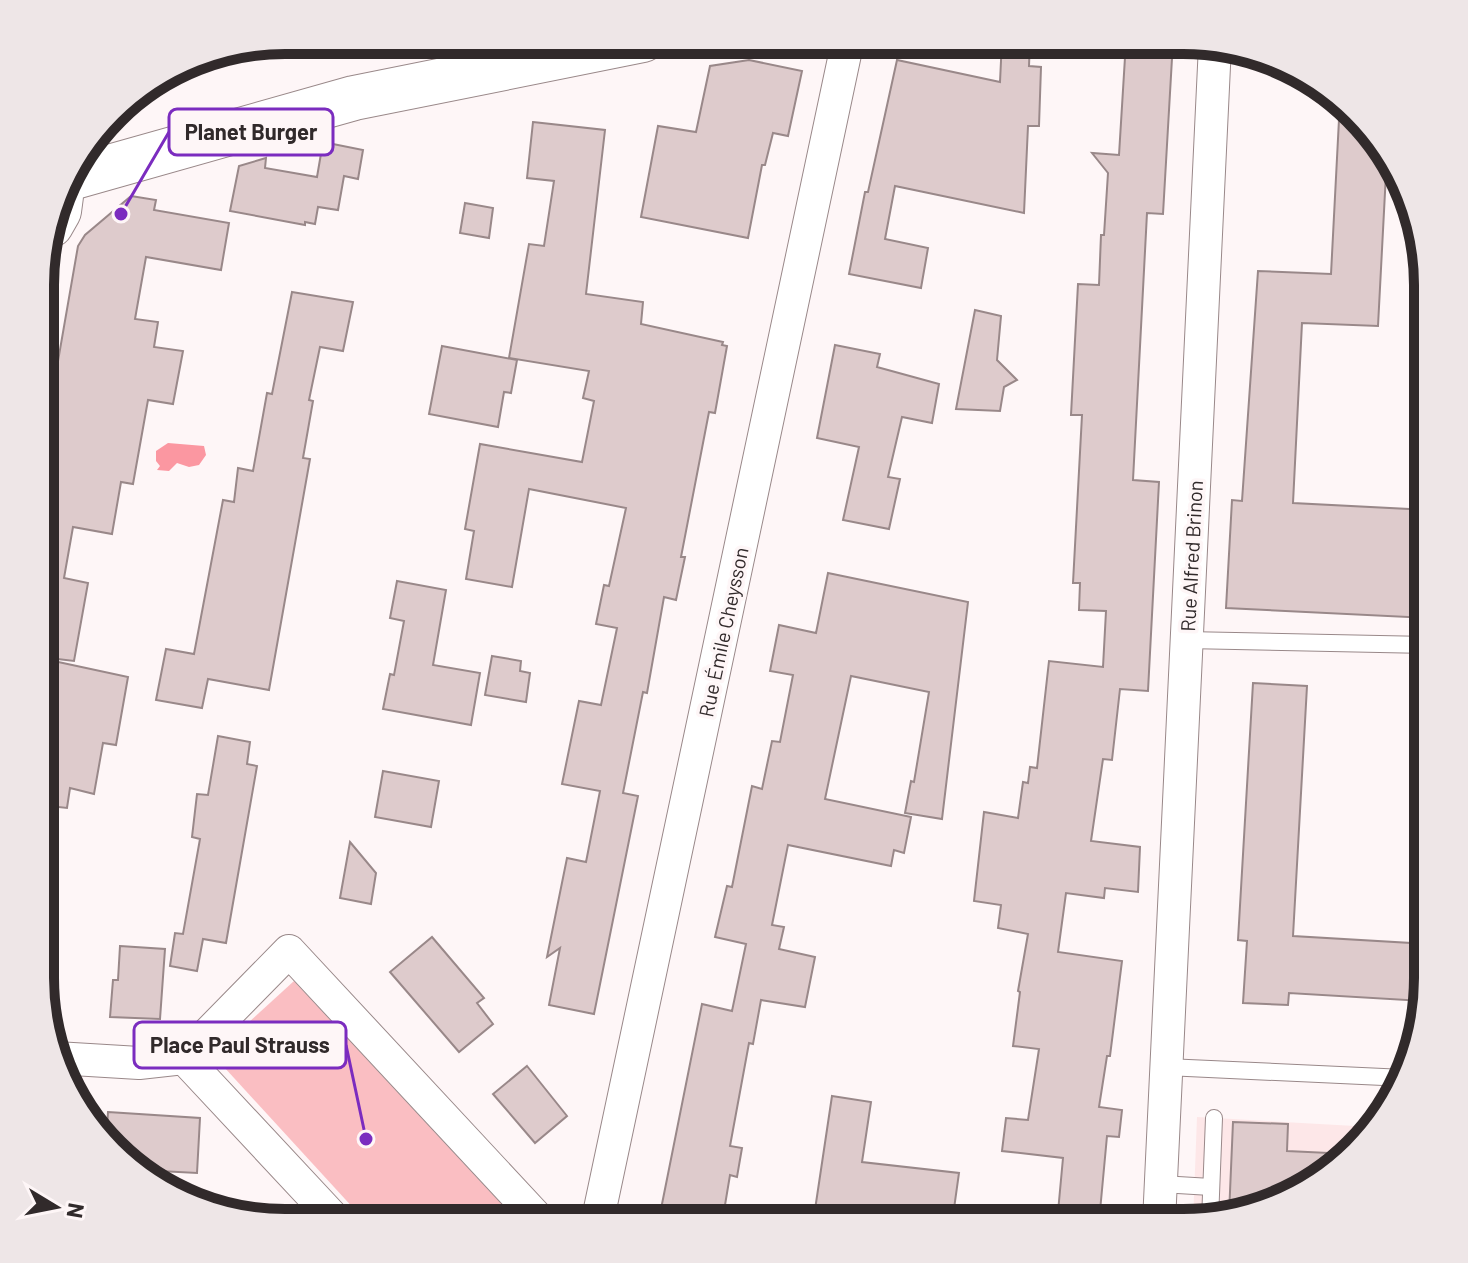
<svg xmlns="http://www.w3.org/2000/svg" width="1468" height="1263" font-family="Barlow,sans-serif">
<rect width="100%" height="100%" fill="#fef6f7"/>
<polygon fill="#fde7e8" points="1197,1117 1373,1127 1356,1152 1291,1198 1193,1222"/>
<polygon fill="#fabec2" points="294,981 519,1223 367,1223 213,1055"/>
<polygon fill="#fb97a1" points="168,443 204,446 206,455 199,465 189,467 177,463 169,471 157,470 160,466 156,461 156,451"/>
<g fill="#decbcc" stroke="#998889" stroke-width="2">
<polygon points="1002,40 1030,40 1029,66 1041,67 1039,126 1028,126 1024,213 895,186 885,239 928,248 921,288 849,274 865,192 868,192 897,60 1000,82"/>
<polygon points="1126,41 1173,41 1163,214 1147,213 1133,480 1159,482 1148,691 1120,689 1112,760 1103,759 1091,841 1140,847 1138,892 1105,888 1104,898 1066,893 1058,952 1122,961 1110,1056 1107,1056 1099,1107 1122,1110 1119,1137 1107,1136 1099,1222 1057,1223 1063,1158 1002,1151 1006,1118 1028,1120 1039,1049 1013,1046 1020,992 1018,991 1028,934 998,928 1001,905 974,901 984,812 1018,818 1023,782 1028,783 1030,767 1037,768 1049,661 1103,667 1106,611 1079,610 1080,583 1073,583 1082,415 1071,415 1078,284 1099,285 1101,235 1104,235 1108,173 1092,153 1119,155"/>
<polygon points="749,60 802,71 788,136 773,133 765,165 762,165 748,238 641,217 658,126 696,132 710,66"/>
<polygon points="1340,100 1357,112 1387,154 1378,326 1302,323 1293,503 1428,510 1428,618 1226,608 1232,500 1242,501 1258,271 1331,274"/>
<polygon points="533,122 605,130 586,294 643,302 641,324 723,342 722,345 727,346 715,413 709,412 681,557 685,557 676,600 664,597 647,693 643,692 623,793 638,796 594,1014 549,1005 560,948 547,957 567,858 586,862 600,791 562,784 579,701 601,705 617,628 596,624 604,585 609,586 626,508 529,489 512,587 466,579 474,531 465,529 480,444 582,462 594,401 583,398 589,371 509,358 529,244 544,246 554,181 527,178"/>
<polygon points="323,142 363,150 358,179 344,176 338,210 318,207 315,224 305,222 305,225 230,211 239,166 266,158 265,168 317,177"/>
<polygon points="131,196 156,200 154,210 229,223 221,270 146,257 135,319 158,322 154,347 183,351 173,404 148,400 133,484 121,482 112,534 73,527 64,578 88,583 74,661 41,657 42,453 78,246 85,235"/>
<polygon points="465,203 493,208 489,238 460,233"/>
<polygon points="292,292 353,302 343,351 320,347 309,400 313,401 303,458 310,459 269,690 208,679 202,708 156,700 166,649 194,654 223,500 234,502 238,468 253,471 267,393 272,394"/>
<polygon points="975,310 1001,316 997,360 1017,380 1004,387 1000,411 956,409"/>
<polygon points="835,345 880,354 877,367 939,384 932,423 902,417 888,477 900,479 889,529 843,520 859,447 817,438"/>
<polygon points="442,346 517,360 511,393 504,392 498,427 429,414"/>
<polygon points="828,573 968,602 942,819 905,813 911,781 914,782 929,692 851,676 825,799 911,817 904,853 894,850 891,866 788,845 772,925 784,927 779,949 815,957 805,1007 761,1000 753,1044 749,1043 730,1146 742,1148 737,1177 730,1175 722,1223 677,1223 659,1219 702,1004 732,1011 746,944 715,937 727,886 732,887 752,786 762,789 772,741 780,742 793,675 770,671 779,625 816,633"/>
<polygon points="397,581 446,590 433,665 480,673 471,725 383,709 390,674 394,675 404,621 390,618"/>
<polygon points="492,656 521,661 520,671 530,673 526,702 485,695"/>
<polygon points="49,660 128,677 116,745 103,743 94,794 70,788 67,808 41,805 41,706"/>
<polygon points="1253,683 1307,686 1293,936 1428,944 1428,978 1423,1001 1289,993 1288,1005 1243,1003 1247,941 1238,940"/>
<polygon points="218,736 250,742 247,764 257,766 226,943 203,939 197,971 170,966 175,933 183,934 200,839 192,837 197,794 208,795"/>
<polygon points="383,771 439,781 431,827 375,817"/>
<polygon points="350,842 376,873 371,904 340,898"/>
<polygon points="432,937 484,998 477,1003 493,1024 459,1052 390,972"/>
<polygon points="120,946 165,949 160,1019 110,1017 113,980 118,980"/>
<polygon points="527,1066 567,1116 535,1143 493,1094"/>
<polygon points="832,1096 871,1102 862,1162 959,1173 952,1223 813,1223"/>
<polygon points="108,1112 200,1118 197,1173 140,1170 111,1151 106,1143"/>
<polygon points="1233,1122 1288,1124 1287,1151 1352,1154 1291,1198 1229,1215"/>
</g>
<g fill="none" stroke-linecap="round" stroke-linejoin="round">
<g stroke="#998889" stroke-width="18">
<g id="lane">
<polyline points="1186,640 1428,645"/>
<polyline points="1166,1067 1405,1078"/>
<polyline points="1161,1184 1211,1187"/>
<polyline points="1210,1220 1214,1118"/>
</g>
</g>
<g stroke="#998889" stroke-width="34">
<g id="street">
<polyline points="56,1058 139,1063 184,1058"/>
<polyline points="1159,1222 1215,45"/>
<polyline points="338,1223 184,1058 289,951 542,1223"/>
<polyline points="597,1223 848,40"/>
</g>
</g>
<g stroke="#998889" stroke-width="46">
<g id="secondary">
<polyline points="67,179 354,98 643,40"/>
<polyline points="51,225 59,211 61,196"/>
</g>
</g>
<use href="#lane" stroke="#fff" stroke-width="16"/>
<use href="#street" stroke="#fff" stroke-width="32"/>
<use href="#secondary" stroke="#fff" stroke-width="44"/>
</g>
<g text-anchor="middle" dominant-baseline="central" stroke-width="7" stroke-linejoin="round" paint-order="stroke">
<g font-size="20" fill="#312a2b" stroke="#fef6f7">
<text transform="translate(1191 556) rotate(-87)">Rue Alfred Brinon</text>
<text transform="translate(723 632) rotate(-78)">Rue Émile Cheysson</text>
</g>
</g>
<path d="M0 0H1468V1263H0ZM285 54H1183A231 231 0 0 1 1414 285V978A231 231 0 0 1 1183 1209H285A231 231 0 0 1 54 978V285A231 231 0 0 1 285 54Z" fill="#eee6e7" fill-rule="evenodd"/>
<path fill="none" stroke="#312a2b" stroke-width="10" d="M285 54H1183A231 231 0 0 1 1414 285V978A231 231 0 0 1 1183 1209H285A231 231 0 0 1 54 978V285A231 231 0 0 1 285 54Z"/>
<path fill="none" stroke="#7b2cbf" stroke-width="3" d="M121 214L169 132M366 1139L346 1045"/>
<g fill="#7b2cbf" stroke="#fef6f7" stroke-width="3">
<circle cx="121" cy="214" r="8"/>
<circle cx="366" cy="1139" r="8"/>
</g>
<g fill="#fef6f7" stroke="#7b2cbf" stroke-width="3">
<rect x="169" y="109" width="164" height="46" rx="8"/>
<rect x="134" y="1022" width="212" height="46" rx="8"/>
</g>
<g font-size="22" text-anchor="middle" font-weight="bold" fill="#312a2b">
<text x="251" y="140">Planet Burger</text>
<text x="240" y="1053">Place Paul Strauss</text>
</g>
<g transform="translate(56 1207) rotate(100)" stroke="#fef6f7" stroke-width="6" paint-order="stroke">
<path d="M0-6L14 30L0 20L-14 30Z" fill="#312a2b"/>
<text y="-12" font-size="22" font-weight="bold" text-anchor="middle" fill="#312a2b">N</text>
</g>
</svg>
